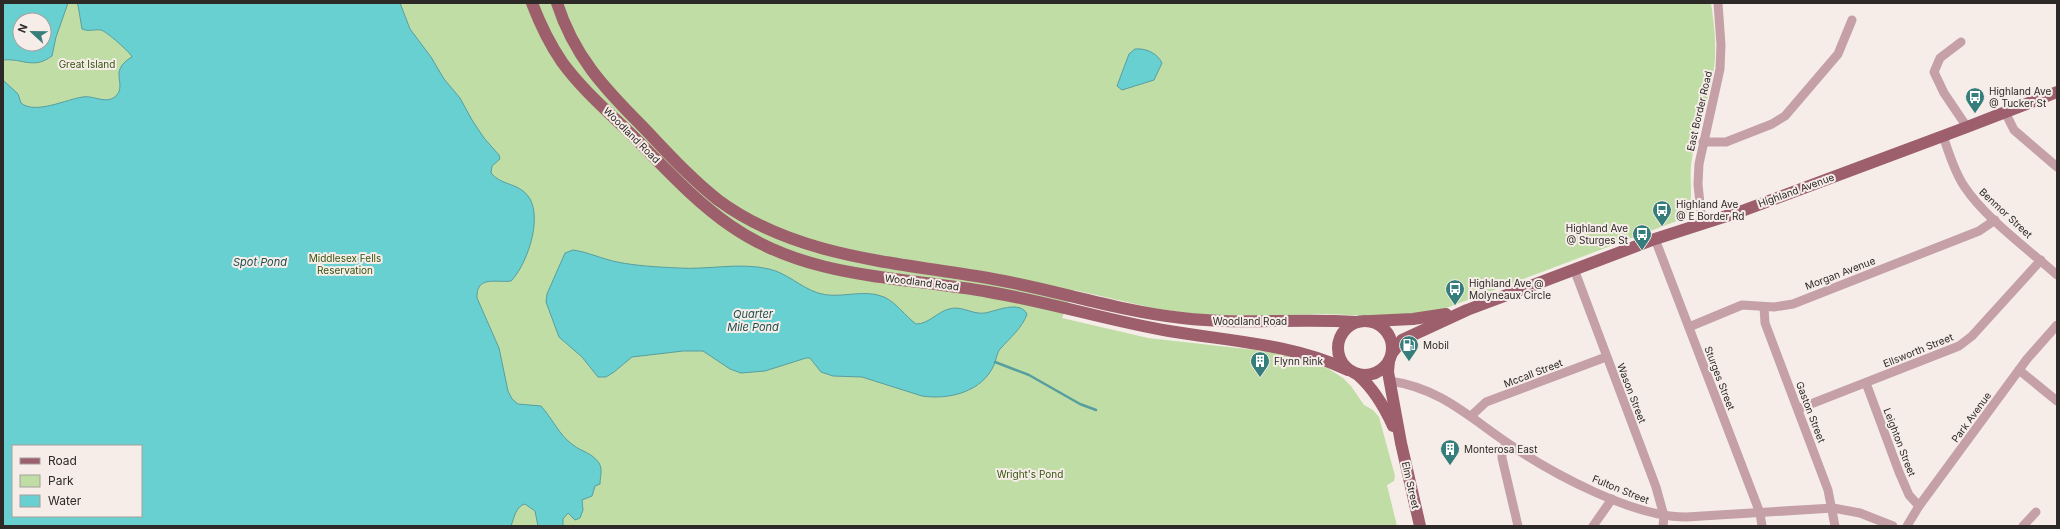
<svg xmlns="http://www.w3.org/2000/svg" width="2060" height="529" font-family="Inter,sans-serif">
<rect width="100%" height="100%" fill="#f6ede8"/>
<path fill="#bfdda4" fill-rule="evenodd" d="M3 3H1711C1714 24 1717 46 1714 68 1710 101 1694 133 1691 166 1689 182 1696 208 1682 219L1433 313 1394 317 1326 314 1256 316 1195 314 1153 308 1074 290 1062 318 1148 338 1264 351 1293 357 1329 369 1343 378 1351 386 1364 405 1373 410 1379 417 1395 476 1394 481 1387 485 1397 526H3ZM20 20H44V44H20ZM13 446H141V516H13Z"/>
<g fill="#69d0d2" stroke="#579e9f" fill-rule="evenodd">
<path d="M3 3H68L56 37 52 56C33 70 23 58 3 60ZM20 20H44V44H20Z"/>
<path d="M76 3H400L410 29 431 57 444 79 460 98 472 120 484 138 499 155 500 159 492 166 491 173C500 184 513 183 523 191 547 208 528 264 511 281 496 283 476 275 477 298L499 348 508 391 512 399 518 404 541 406C552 418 559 435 573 445 582 452 591 452 599 463 603 469 600 477 600 484L595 486 592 496 582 500 583 510 580 518 575 520 568 513 563 519V526H538L535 511 525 504C516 506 514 518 511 526H3V80L18 94 21 103C35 115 67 99 83 97 94 95 106 105 116 96 125 87 115 76 121 67 123 63 128 59 132 57 131 53 106 31 101 30 94 29 89 32 82 29L78 5ZM13 446H141V516H13Z"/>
<path d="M1135 49C1146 48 1157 53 1162 63L1154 80 1122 90 1117 86 1129 54Z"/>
<path d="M573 250C588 252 602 259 617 262 637 266 658 267 678 268 708 270 739 262 769 269 787 273 800 287 818 293 839 300 863 288 884 297 897 303 905 316 916 324 929 324 937 312 949 309 961 305 973 315 985 313 996 311 1020 300 1027 314 1023 327 1010 338 1001 348 996 353 997 359 994 365 982 392 949 400 922 396L862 377 833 376 821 372 810 358H806L765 371 741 373 730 369 703 351H683L632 357 614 372 606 377H598L582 357 559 337 546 302 547 294 565 253Z"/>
</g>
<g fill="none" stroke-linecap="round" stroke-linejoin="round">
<polyline stroke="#579e9f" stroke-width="2.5" points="995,362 1029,375 1080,404 1096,410"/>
<g stroke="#c5a1a7" stroke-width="9">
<polyline points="1961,42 1940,58 1934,72 1944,93 1967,127"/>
<polyline points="2005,112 2014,130 2057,167"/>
<path d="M1943 136C1949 153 1954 171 1964 186 1985 218 2028 249 2057 275"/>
<polyline points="1703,142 1726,142 1772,124 1785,116 1838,54 1852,20"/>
<polyline points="1702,224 1698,184 1699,164 1720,69 1721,45 1718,3"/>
<polyline points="1655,239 1760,513 1762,526"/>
<polyline points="1574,269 1656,487 1664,516 1663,526"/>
<polyline points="1764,307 1765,323 1828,490 1835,526"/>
<polyline points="1689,327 1742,305 1774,307 1793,304 1979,231 1995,220"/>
<polyline points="2019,370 2057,401"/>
<path d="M1390 381C1440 388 1469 417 1509 444 1553 474 1633 517 1686 517L1833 508 1860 513 1893 526"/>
<polyline points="1866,383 1899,472 1909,495 1919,506"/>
<polyline points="1798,409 1959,346 1972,336 2041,260"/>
<polyline points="1471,416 1486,402 1606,357"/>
<polyline points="1507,443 1502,451 1502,458 1518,526"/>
<polyline points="1593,526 1612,499"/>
<polyline points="1907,526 1919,506 2027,359 2057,325"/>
<polyline points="2023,526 2036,512"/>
</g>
<g stroke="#9c5f6b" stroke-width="12">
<path d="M532 3C540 24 549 43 562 62 583 91 612 115 637 140 667 170 696 202 731 226 809 280 900 276 989 292 1050 302 1109 321 1169 331 1229 341 1293 344 1348 370"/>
<path d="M557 3C574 56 604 88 642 126 666 151 690 178 718 200 798 259 899 262 993 279 1056 290 1118 311 1182 318 1240 325 1298 318 1356 322"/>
<circle cx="1365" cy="348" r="27"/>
<polyline points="1371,321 1413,319 1446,314"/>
<polyline points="1392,353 1402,340 1467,310 1655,239 1742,211 1967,127 2057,92"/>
<polyline points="1389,361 1388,372 1401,443 1420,526"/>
<path d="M1358 375C1374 389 1384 406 1393 426"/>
</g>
</g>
<defs>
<g id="bus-pin" transform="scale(1)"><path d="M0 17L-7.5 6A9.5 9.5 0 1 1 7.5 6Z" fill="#367e7c" stroke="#f6ede8"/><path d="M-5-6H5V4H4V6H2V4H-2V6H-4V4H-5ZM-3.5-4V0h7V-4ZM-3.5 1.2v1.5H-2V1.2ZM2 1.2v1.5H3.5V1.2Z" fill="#fff"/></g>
<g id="fuel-pin" transform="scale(1)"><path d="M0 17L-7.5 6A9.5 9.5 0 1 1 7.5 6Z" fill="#367e7c" stroke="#f6ede8"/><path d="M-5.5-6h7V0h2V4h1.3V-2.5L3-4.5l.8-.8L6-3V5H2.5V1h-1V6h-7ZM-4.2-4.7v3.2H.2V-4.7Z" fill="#fff"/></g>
<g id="building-pin" transform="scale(1)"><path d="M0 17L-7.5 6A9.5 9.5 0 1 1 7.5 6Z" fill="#367e7c" stroke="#f6ede8"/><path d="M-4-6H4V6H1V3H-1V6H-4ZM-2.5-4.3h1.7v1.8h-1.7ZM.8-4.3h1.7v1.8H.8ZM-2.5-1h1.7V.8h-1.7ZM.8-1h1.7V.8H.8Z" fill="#fff"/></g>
</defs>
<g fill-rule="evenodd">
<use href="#bus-pin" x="1975" y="97"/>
<use href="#bus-pin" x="1662" y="210"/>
<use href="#bus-pin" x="1642" y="234"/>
<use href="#bus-pin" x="1455" y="289"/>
<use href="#fuel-pin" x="1409" y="345"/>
<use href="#building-pin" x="1260" y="361"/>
<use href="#building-pin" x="1450" y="449"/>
</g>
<g text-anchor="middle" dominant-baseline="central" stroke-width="4" stroke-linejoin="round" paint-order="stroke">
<g font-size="10" fill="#35540e" stroke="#f6ede8">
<text x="87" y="64">Great Island</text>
<text x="345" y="258">Middlesex Fells<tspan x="345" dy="12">Reservation</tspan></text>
<text x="1030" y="474">Wright's Pond</text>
</g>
<g font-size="10" fill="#2c2927" stroke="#f6ede8" text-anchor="start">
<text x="1989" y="91">Highland Ave<tspan x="1989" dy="12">@ Tucker St</tspan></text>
<text x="1676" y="204">Highland Ave<tspan x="1676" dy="12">@ E Border Rd</tspan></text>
<text x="1628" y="228" text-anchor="end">Highland Ave<tspan x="1628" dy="12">@ Sturges St</tspan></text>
<text x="1469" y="283">Highland Ave @<tspan x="1469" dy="12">Molyneaux Circle</tspan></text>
<text x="1423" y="345">Mobil</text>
<text x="1274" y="361">Flynn Rink</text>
<text x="1464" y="449">Monterosa East</text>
</g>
<g font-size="10" fill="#2c2927" stroke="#f6ede8">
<text transform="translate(1699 111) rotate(-77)">East Border Road</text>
<text transform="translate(632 135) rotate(45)">Woodland Road</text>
<text transform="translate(1796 190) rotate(-20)">Highland Avenue</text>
<text transform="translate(2006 213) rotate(43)">Benmor Street</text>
<text transform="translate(1840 273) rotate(-21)">Morgan Avenue</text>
<text transform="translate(922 282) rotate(7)">Woodland Road</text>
<text x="1250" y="321">Woodland Road</text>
<text transform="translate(1918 350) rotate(-22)">Ellsworth Street</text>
<text transform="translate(1533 373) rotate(-21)">Mccall Street</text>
<text transform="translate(1720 378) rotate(69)">Sturges Street</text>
<text transform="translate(1632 393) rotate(69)">Wason Street</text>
<text transform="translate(1811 412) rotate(69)">Gaston Street</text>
<text transform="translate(1971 417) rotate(-54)">Park Avenue</text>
<text transform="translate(1900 442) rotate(69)">Leighton Street</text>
<text transform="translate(1411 485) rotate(77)">Elm Street</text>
<text transform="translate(1621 489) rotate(22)">Fulton Street</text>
</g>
<g font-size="11" font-style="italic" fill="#1f4e4f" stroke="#f6ede8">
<text x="260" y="262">Spot Pond</text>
<text x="753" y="314">Quarter<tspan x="753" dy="13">Mile Pond</tspan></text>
</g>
</g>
<rect width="2060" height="529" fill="none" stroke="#2c2927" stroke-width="8"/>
<rect x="12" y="445" width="130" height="72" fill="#f6ede8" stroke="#a59f9b"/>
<rect x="20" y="458" width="20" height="6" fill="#9c5f6b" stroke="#a59f9b"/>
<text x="48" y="465" font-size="12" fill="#2c2927">Road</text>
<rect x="20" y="475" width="20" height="12" fill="#bfdda4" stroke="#a59f9b"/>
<text x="48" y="485" font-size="12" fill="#2c2927">Park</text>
<rect x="20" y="495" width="20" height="12" fill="#69d0d2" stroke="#a59f9b"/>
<text x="48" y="505" font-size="12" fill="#2c2927">Water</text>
<g transform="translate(32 32) rotate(292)"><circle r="19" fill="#f6ede8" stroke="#a59f9b"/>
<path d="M0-3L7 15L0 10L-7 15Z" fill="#367e7c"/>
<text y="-6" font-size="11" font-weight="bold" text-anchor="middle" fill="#2c2927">N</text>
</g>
</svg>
